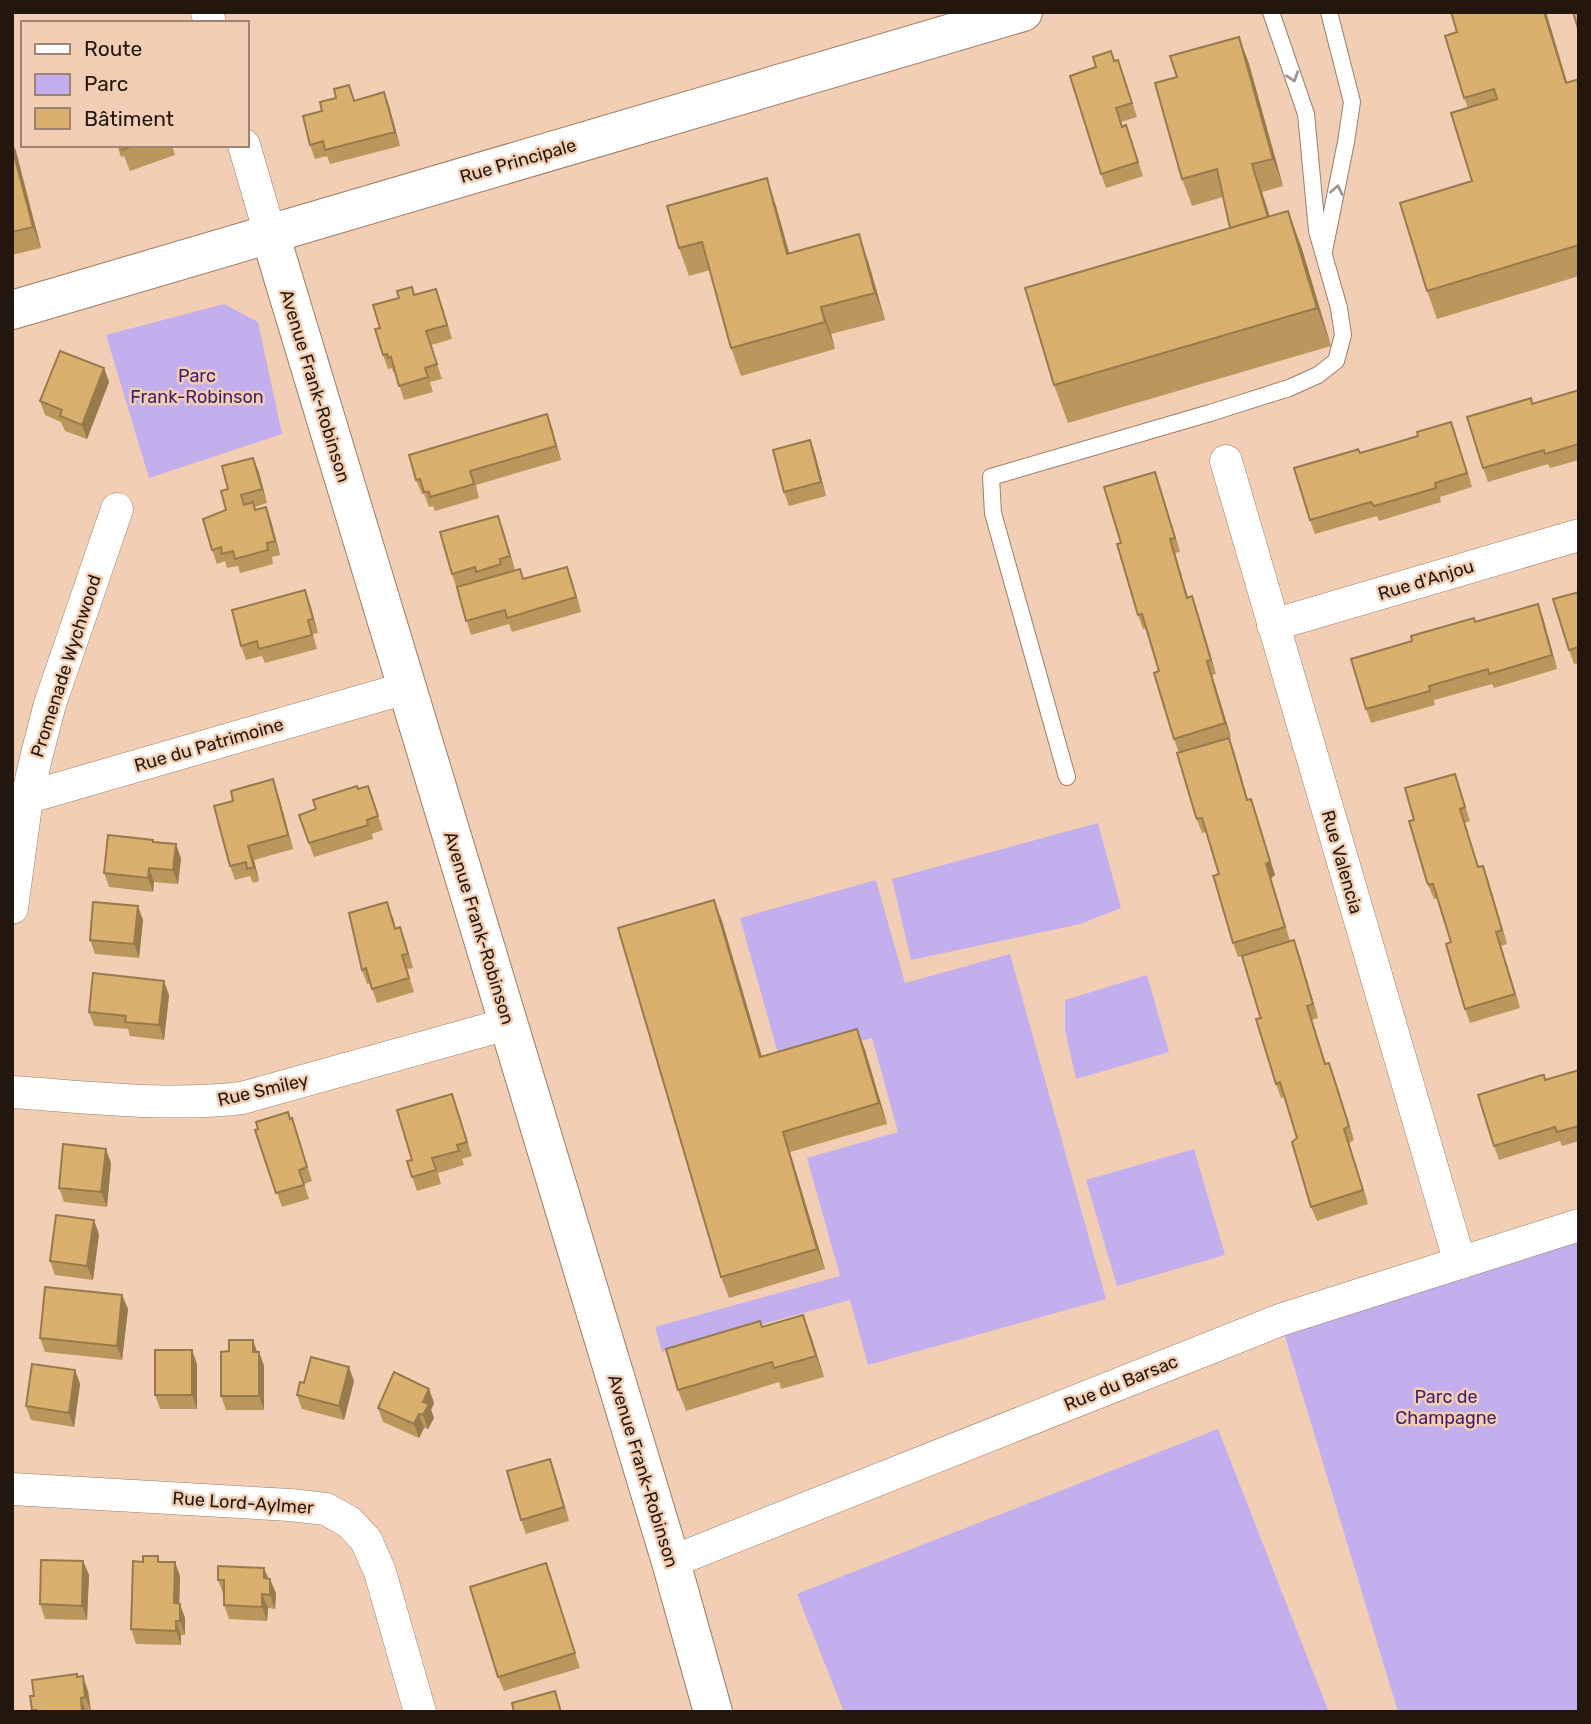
<svg xmlns="http://www.w3.org/2000/svg" width="1591" height="1724" font-family="Rubik,sans-serif">
<rect width="100%" height="100%" fill="#f2cfb4"/>
<g fill="#c3afee">
<polygon points="224,304 258,322 282,434 149,478 106,335"/>
<polygon points="1098,823 1121,908 1080,924 911,960 892,879"/>
<polygon points="876,880 905,983 1010,954 1106,1299 868,1365 850,1300 662,1352 655,1327 840,1276 807,1158 898,1132 872,1038 781,1064 740,918"/>
<polygon points="1147,975 1169,1052 1076,1079 1065,1030 1065,1000"/>
<polygon points="1194,1149 1225,1255 1117,1286 1086,1180"/>
<polygon points="1579,1225 1579,1712 1398,1712 1280,1320"/>
<polygon points="1218,1429 1328,1710 844,1712 797,1594"/>
</g>
<g fill="none" stroke-linecap="round" stroke-linejoin="round">
<g stroke="#9d7d65" stroke-width="18">
<g id="service">
<polyline points="1324,251 1346,142 1352,102 1329,12"/>
<polyline points="1067,777 993,513 991,477 1210,413 1289,388 1318,375 1336,361 1343,335 1339,308 1317,231 1306,114 1271,12"/>
</g>
</g>
<g stroke="#9d7d65" stroke-width="33">
<g id="minor">
<polyline points="207,12 210,23"/>
<polyline points="244,145 270,234"/>
<polyline points="1226,461 1460,1263"/>
<polyline points="1273,625 1579,535"/>
<polyline points="12,802 406,688"/>
<polyline points="12,908 27,798 36,758 50,704 117,509"/>
<path d="M12 1092C88 1097 166 1107 242 1098L507 1024"/>
<polyline points="12,1489 290,1505 326,1509 349,1522 366,1540 380,1572 420,1712"/>
<polyline points="671,1562 1280,1320 1579,1225"/>
</g>
</g>
<g stroke="#9d7d65" stroke-width="40">
<g id="secondary">
<polyline points="270,234 671,1562 713,1712"/>
<polyline points="12,310 1023,12"/>
</g>
</g>
<use href="#service" stroke="#fff" stroke-width="16"/>
<use href="#minor" stroke="#fff" stroke-width="32"/>
<use href="#secondary" stroke="#fff" stroke-width="38"/>
</g>
<g fill="#bb975e">
<polygon points="1451,12 1546,12 1567,82 1579,79 1579,276 1437,319 1427,291 1472,181 1468,108 1464,98 1457,32"/>
<polygon points="1239,37 1249,64 1283,186 1262,192 1270,216 1288,211 1302,249 1331,346 1068,423 1054,385 1230,228 1223,197 1192,206 1182,179 1177,77"/>
<polygon points="1114,61 1123,74 1137,117 1121,122 1122,127 1131,139 1143,176 1106,188 1101,174"/>
<polygon points="384,92 389,106 400,146 330,164 327,156 315,159 310,145 355,100"/>
<polygon points="12,142 41,248 12,255"/>
<polygon points="117,145 172,145 175,155 130,171 124,156 121,157"/>
<polygon points="776,206 789,253 868,261 885,320 831,334 835,349 741,376 731,348 710,270 689,276 679,248"/>
<polygon points="412,287 415,295 441,303 452,339 431,345 442,379 430,382 433,392 404,400 395,372 393,372 392,368 388,369 383,355 380,328 399,298"/>
<polygon points="104,368 109,382 87,439 65,431 61,422 45,415 40,401"/>
<polygon points="1579,390 1579,460 1550,468 1548,464 1488,482 1483,468 1533,403"/>
<polygon points="552,428 561,460 476,485 479,498 435,511 433,506 429,507 424,494 422,494 416,480"/>
<polygon points="1456,436 1472,487 1440,497 1441,502 1379,521 1377,516 1315,534 1310,520 1360,453"/>
<polygon points="815,454 826,496 789,506 784,492"/>
<polygon points="253,458 267,503 255,507 256,510 271,521 280,555 272,557 273,564 240,573 238,566 227,568 225,561 217,564 212,550 226,510 228,489"/>
<polygon points="1155,472 1180,552 1175,553 1188,598 1197,610 1216,674 1212,675 1231,737 1186,751 1234,752 1248,800 1256,813 1275,875 1271,878 1290,941 1299,954 1318,1018 1312,1020 1326,1064 1334,1077 1354,1140 1349,1143 1368,1204 1317,1221 1311,1207 1297,1138 1284,1097 1281,1098 1276,1084 1261,1018 1242,956 1238,957 1233,943 1219,874 1206,832 1202,833 1196,817 1179,753 1174,739 1159,671 1147,628 1143,629 1138,615 1121,543"/>
<polygon points="503,530 515,570 520,569 524,579 572,581 581,612 512,632 509,624 471,635 452,574"/>
<polygon points="1579,592 1579,663 1574,664 1569,650"/>
<polygon points="310,604 318,633 313,634 317,649 265,663 262,656 246,660 241,646"/>
<polygon points="1543,618 1557,669 1494,688 1492,684 1434,700 1435,705 1371,723 1366,709 1412,641 1475,622"/>
<polygon points="1455,774 1470,821 1465,823 1478,867 1488,880 1507,944 1501,946 1520,1008 1470,1023 1465,1009 1451,942 1437,898 1434,899 1427,882 1414,820"/>
<polygon points="368,786 383,830 372,834 373,839 314,857 309,843 316,809"/>
<polygon points="278,794 293,849 254,860 259,881 253,883 250,876 235,880 230,866"/>
<polygon points="153,840 154,842 176,844 181,859 178,884 154,882 153,892 109,887 104,873"/>
<polygon points="714,900 722,921 762,1057 857,1029 865,1050 887,1124 790,1152 825,1269 729,1298 721,1277"/>
<polygon points="393,916 396,929 400,927 413,968 407,969 414,992 377,1003 370,983 367,984 362,970"/>
<polygon points="143,920 139,958 95,954 90,940"/>
<polygon points="169,995 164,1040 130,1036 128,1029 94,1026 89,1012"/>
<polygon points="1579,1070 1579,1141 1562,1146 1560,1141 1499,1160 1494,1146 1546,1080"/>
<polygon points="457,1108 472,1156 462,1159 464,1165 438,1173 441,1184 417,1191 407,1161 412,1160"/>
<polygon points="292,1118 312,1181 304,1184 309,1199 282,1207 255,1130"/>
<polygon points="111,1163 107,1207 64,1202 59,1188"/>
<polygon points="99,1234 93,1280 55,1275 50,1261"/>
<polygon points="122,1295 128,1309 122,1360 45,1352 40,1338"/>
<polygon points="762,1327 811,1336 824,1377 781,1389 779,1382 686,1411 678,1390"/>
<polygon points="257,1352 259,1352 264,1366 264,1410 226,1410 221,1396"/>
<polygon points="197,1364 197,1409 160,1409 155,1395"/>
<polygon points="75,1370 80,1384 74,1427 31,1420 26,1406"/>
<polygon points="354,1381 344,1420 302,1409 297,1395"/>
<polygon points="429,1389 434,1403 431,1410 434,1418 428,1429 424,1428 419,1438 383,1422 378,1408"/>
<polygon points="550,1459 569,1521 526,1534 521,1520"/>
<polygon points="83,1561 89,1575 87,1620 45,1619 40,1604"/>
<polygon points="160,1562 180,1576 179,1604 185,1618 185,1635 181,1635 181,1645 136,1644 131,1629"/>
<polygon points="546,1563 580,1668 504,1691 498,1677"/>
<polygon points="268,1579 276,1593 275,1609 268,1608 267,1621 229,1619 224,1605 224,1594 223,1594 218,1580"/>
<polygon points="78,1677 88,1691 91,1711 32,1712 34,1696"/>
</g>
<g fill="#987b4c">
<polygon points="1544,12 1546,12 1575,110 1566,83"/>
<polygon points="1239,37 1249,64 1283,186 1273,159"/>
<polygon points="384,92 389,106 400,146 395,132"/>
<polygon points="12,142 16,151 41,248 33,227 12,147"/>
<polygon points="1252,164 1262,192 1281,255 1271,228"/>
<polygon points="767,178 776,206 797,281 787,254"/>
<polygon points="1288,211 1302,249 1331,346 1317,308"/>
<polygon points="859,234 868,261 885,320 875,293"/>
<polygon points="436,289 441,303 452,339 447,325"/>
<polygon points="821,307 831,334 835,349 825,322"/>
<polygon points="104,368 109,382 87,439 82,425"/>
<polygon points="547,414 552,428 561,460 556,446"/>
<polygon points="1451,422 1456,436 1472,487 1467,473"/>
<polygon points="810,440 815,454 826,496 821,482"/>
<polygon points="253,458 259,472 267,503 262,489"/>
<polygon points="1155,472 1160,487 1180,552 1175,538"/>
<polygon points="266,507 271,521 280,555 275,541"/>
<polygon points="498,516 503,530 515,570 510,556"/>
<polygon points="1170,539 1175,553 1192,612 1187,598"/>
<polygon points="567,567 572,581 581,612 576,597"/>
<polygon points="305,590 310,604 318,633 313,619"/>
<polygon points="1192,596 1197,610 1216,674 1211,660"/>
<polygon points="1538,604 1543,618 1557,669 1552,655"/>
<polygon points="1207,661 1212,675 1231,737 1225,723"/>
<polygon points="1229,738 1234,752 1252,815 1247,800"/>
<polygon points="273,779 278,794 293,849 288,835"/>
<polygon points="1251,799 1275,875 1271,878 1290,941 1266,864"/>
<polygon points="176,844 181,859 178,884 173,870"/>
<polygon points="248,846 254,860 259,881 254,867"/>
<polygon points="1483,866 1488,880 1507,944 1502,930"/>
<polygon points="149,868 154,882 153,892 148,878"/>
<polygon points="714,900 722,921 768,1078 760,1057"/>
<polygon points="138,906 143,920 139,958 134,944"/>
<polygon points="400,927 405,941 413,968 408,954"/>
<polygon points="1496,932 1501,946 1520,1008 1515,994"/>
<polygon points="1294,940 1299,954 1318,1018 1313,1004"/>
<polygon points="164,981 169,995 164,1040 159,1025"/>
<polygon points="857,1029 865,1050 887,1124 879,1103"/>
<polygon points="1329,1063 1334,1077 1354,1140 1349,1126"/>
<polygon points="1344,1129 1349,1143 1368,1204 1363,1190"/>
<polygon points="783,1132 790,1152 825,1269 817,1249"/>
<polygon points="106,1149 111,1163 107,1207 101,1192"/>
<polygon points="94,1220 99,1234 93,1280 87,1266"/>
<polygon points="122,1295 128,1309 122,1360 117,1346"/>
<polygon points="803,1315 811,1336 824,1377 816,1356"/>
<polygon points="253,1340 258,1354 253,1352"/>
<polygon points="192,1350 197,1364 197,1409 192,1395"/>
<polygon points="259,1352 264,1366 264,1410 259,1396"/>
<polygon points="349,1367 354,1381 344,1420 339,1406"/>
<polygon points="75,1370 80,1384 74,1427 69,1413"/>
<polygon points="429,1389 434,1403 431,1410 434,1418 428,1429 423,1415 423,1402"/>
<polygon points="419,1414 424,1428 419,1438 414,1424"/>
<polygon points="550,1459 555,1473 569,1521 564,1507"/>
<polygon points="83,1561 89,1575 87,1620 82,1606"/>
<polygon points="175,1562 180,1576 179,1617 174,1603"/>
<polygon points="264,1568 270,1582 264,1578"/>
<polygon points="270,1579 276,1593 275,1609 270,1595"/>
<polygon points="262,1594 268,1608 267,1621 262,1607"/>
<polygon points="180,1604 185,1618 185,1635 180,1621"/>
<polygon points="176,1621 181,1635 181,1645 176,1631"/>
<polygon points="83,1676 88,1691 91,1711 85,1697"/>
<polygon points="81,1698 86,1712 82,1712"/>
</g>
<g fill="#d9b06d" stroke="#987b4c" stroke-width="2">
<polygon points="1451,12 1544,12 1566,83 1579,79 1579,245 1427,291 1400,203 1472,181 1451,113 1497,99 1494,89 1464,98 1445,36 1457,32"/>
<polygon points="1573,12 1579,12 1579,32"/>
<polygon points="1239,37 1273,159 1252,164 1268,217 1230,228 1217,169 1182,179 1155,83 1177,77 1170,56"/>
<polygon points="1111,51 1114,61 1118,60 1132,103 1116,108 1122,127 1126,125 1138,162 1101,174 1070,76 1096,67 1093,57"/>
<polygon points="349,85 354,101 384,92 395,132 325,150 323,141 310,145 303,116 322,111 320,102 336,98 334,89"/>
<polygon points="120,145 136,145 122,150"/>
<polygon points="12,147 33,227 12,232"/>
<polygon points="767,178 787,254 859,234 875,293 821,307 825,322 731,348 702,242 679,248 667,206"/>
<polygon points="1288,211 1317,308 1054,385 1025,288"/>
<polygon points="412,287 414,295 436,289 447,325 426,331 437,364 425,368 428,377 399,386 391,357 388,358 387,354 383,355 375,329 380,328 373,305 399,298 397,291"/>
<polygon points="60,351 104,368 82,425 60,416 62,410 40,401"/>
<polygon points="1579,390 1579,444 1545,454 1544,450 1483,468 1467,417 1528,399 1531,398 1532,404"/>
<polygon points="547,414 556,446 470,471 474,484 430,497 429,492 424,492 420,479 416,480 409,455"/>
<polygon points="1451,422 1467,473 1435,483 1436,488 1374,506 1371,502 1310,520 1294,468 1356,450 1358,449 1360,453 1388,445 1418,436 1417,432"/>
<polygon points="810,440 821,482 784,492 773,450"/>
<polygon points="253,458 262,489 241,495 244,505 253,502 255,510 266,507 275,541 267,543 268,550 235,559 233,551 222,554 221,547 212,550 203,519 226,510 221,491 228,489 222,466"/>
<polygon points="1155,472 1175,538 1170,539 1187,598 1192,596 1211,660 1207,661 1225,723 1174,739 1154,673 1159,671 1142,614 1138,615 1117,544 1121,543 1104,487"/>
<polygon points="498,516 510,556 500,559 501,564 476,572 475,567 452,574 440,532"/>
<polygon points="567,567 576,597 507,618 505,610 466,621 457,587 520,569 523,579"/>
<polygon points="305,590 313,619 308,620 312,635 259,649 257,641 241,646 232,610"/>
<polygon points="1579,592 1579,647 1569,650 1553,599"/>
<polygon points="1538,604 1552,655 1489,674 1488,669 1429,686 1430,691 1366,709 1351,659 1412,641 1411,636 1474,618 1475,622"/>
<polygon points="1229,738 1247,800 1251,799 1270,861 1266,864 1285,927 1233,943 1214,878 1213,876 1219,874 1202,818 1197,819 1196,817 1177,753"/>
<polygon points="1455,774 1465,807 1460,809 1478,867 1483,866 1502,930 1496,932 1515,994 1465,1009 1446,944 1451,942 1433,884 1429,885 1427,882 1409,821 1414,820 1405,788"/>
<polygon points="273,779 288,835 248,846 254,867 247,869 246,862 230,866 214,806 233,801 231,791"/>
<polygon points="357,786 358,789 368,786 378,816 367,820 368,825 309,843 299,815 316,809 313,800"/>
<polygon points="108,835 153,840 153,842 176,844 173,870 149,868 148,878 104,873"/>
<polygon points="714,900 760,1057 857,1029 879,1103 783,1132 817,1249 721,1277 618,928"/>
<polygon points="93,902 138,906 134,944 90,940"/>
<polygon points="387,902 395,929 400,927 408,954 402,955 409,978 372,989 366,968 362,970 349,913"/>
<polygon points="1294,940 1313,1004 1307,1006 1325,1064 1329,1063 1349,1126 1344,1129 1363,1190 1311,1207 1292,1142 1297,1138 1280,1082 1276,1084 1256,1019 1261,1018 1260,1016 1242,956"/>
<polygon points="93,973 164,981 159,1025 125,1022 126,1016 89,1012"/>
<polygon points="1579,1070 1579,1126 1557,1132 1555,1127 1494,1146 1478,1095 1542,1075 1544,1075 1545,1080"/>
<polygon points="452,1094 467,1142 457,1145 459,1151 432,1158 436,1170 412,1177 407,1161 412,1160 397,1110"/>
<polygon points="288,1112 290,1119 292,1118 307,1167 299,1170 304,1185 276,1193 255,1130 258,1129 256,1122"/>
<polygon points="63,1144 106,1149 101,1192 59,1188"/>
<polygon points="56,1215 94,1220 87,1266 50,1261"/>
<polygon points="45,1287 122,1295 117,1346 40,1338"/>
<polygon points="803,1315 816,1356 774,1368 772,1362 678,1390 666,1349 760,1321 762,1327"/>
<polygon points="229,1340 253,1340 253,1352 259,1352 259,1396 221,1396 221,1352 229,1351"/>
<rect x="155" y="1350" width="37" height="45"/>
<polygon points="311,1357 349,1367 339,1406 297,1395 300,1382 304,1383"/>
<polygon points="32,1364 75,1370 69,1413 26,1406"/>
<polygon points="394,1372 429,1389 423,1402 429,1404 423,1415 419,1414 414,1424 378,1408"/>
<polygon points="550,1459 564,1507 521,1520 507,1471"/>
<polygon points="143,1556 158,1556 158,1562 175,1562 174,1603 180,1604 180,1621 176,1621 176,1631 131,1629 133,1561 143,1562"/>
<polygon points="41,1560 83,1561 82,1606 40,1604"/>
<polygon points="546,1563 575,1653 498,1677 470,1587"/>
<polygon points="218,1566 264,1568 264,1578 270,1579 270,1595 262,1594 262,1607 224,1605 224,1580 218,1580"/>
<polygon points="77,1674 77,1677 83,1676 85,1697 81,1698 82,1712 37,1712 36,1710 32,1710 30,1696 34,1696 32,1680"/>
<polygon points="555,1691 561,1712 514,1712 512,1703"/>
</g>
<defs><path id="oneway-chevron" d="M-2-3.5L2.5 0L-2 3.5" fill="none" stroke-width="1.6" stroke-linecap="round" stroke-linejoin="round" transform="scale(1.75)"/></defs>
<g stroke="#9c9792">
<use href="#oneway-chevron" transform="translate(1293 77) rotate(71)"/>
<use href="#oneway-chevron" transform="translate(1337 190) rotate(-79)"/>
</g>
<g text-anchor="middle" dominant-baseline="central" stroke-width="5" stroke-linejoin="round" paint-order="stroke">
<g font-size="18" fill="#23170d" stroke="#f2cfb4">
<text transform="translate(518 161) rotate(-16)">Rue Principale</text>
<text transform="translate(315 386) rotate(73)">Avenue Frank-Robinson</text>
<text transform="translate(1426 580) rotate(-17)">Rue d'Anjou</text>
<text transform="translate(66 666) rotate(-72)">Promenade Wychwood</text>
<text transform="translate(209 745) rotate(-16)">Rue du Patrimoine</text>
<text transform="translate(1342 862) rotate(74)">Rue Valencia</text>
<text transform="translate(479 928) rotate(73)">Avenue Frank-Robinson</text>
<text transform="translate(263 1090) rotate(-13)">Rue Smiley</text>
<text transform="translate(1121 1383) rotate(-22)">Rue du Barsac</text>
<text transform="translate(643 1471) rotate(73)">Avenue Frank-Robinson</text>
<text transform="translate(243 1503) rotate(4)">Rue Lord-Aylmer</text>
</g>
<g font-size="18" fill="#3f1e6b" stroke="#f2cfb4">
<text x="197" y="376">Parc<tspan x="197" dy="21">Frank-Robinson</tspan></text>
<text x="1446" y="1397">Parc de<tspan x="1446" dy="21">Champagne</tspan></text>
</g>
</g>
<rect width="1591" height="1724" fill="none" stroke="#23170d" stroke-width="28"/>
<rect x="21" y="21" width="228" height="126" fill="#f2cfb4" stroke="#9f8571" stroke-width="2"/>
<rect x="35" y="44" width="35" height="10" fill="#ffffff" stroke="#9f8571" stroke-width="2"/>
<text x="84" y="56" font-size="21" fill="#23170d">Route</text>
<rect x="35" y="74" width="35" height="21" fill="#c3afee" stroke="#9f8571" stroke-width="2"/>
<text x="84" y="91" font-size="21" fill="#23170d">Parc</text>
<rect x="35" y="108" width="35" height="21" fill="#d9b06d" stroke="#9f8571" stroke-width="2"/>
<text x="84" y="126" font-size="21" fill="#23170d">Bâtiment</text>
</svg>
